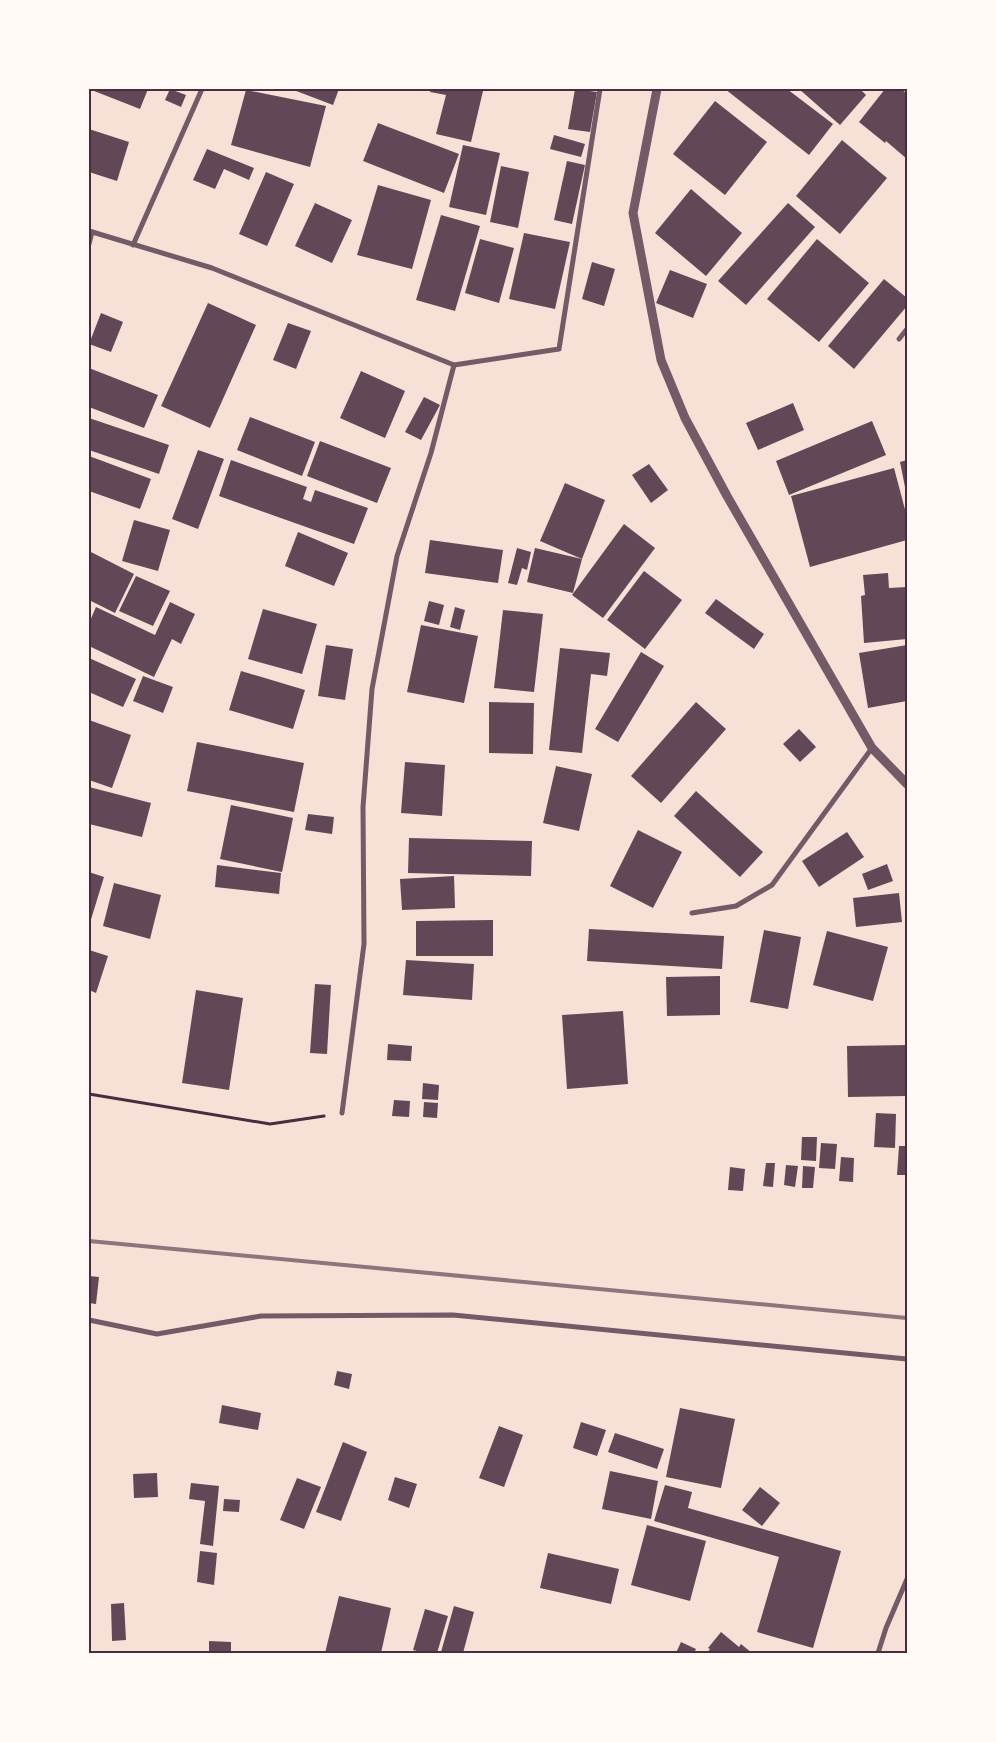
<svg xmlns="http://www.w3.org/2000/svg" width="996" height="1742" font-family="'Noto Sans',sans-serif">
<rect width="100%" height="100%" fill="#f7e1d7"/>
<g fill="#644757">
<polygon points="89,89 148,89 140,109"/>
<polygon points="170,89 186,95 181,107 165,100"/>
<polygon points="291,89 339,89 333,105"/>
<polygon points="431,89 475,89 483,91 471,142 436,134 446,95 430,92"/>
<polygon points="575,89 597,92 590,132 568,129"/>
<polygon points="725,89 787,89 833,124 809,155"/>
<polygon points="799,89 860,89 866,95 840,125"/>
<polygon points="885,89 901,89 907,94 907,159 886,141 885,143 859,122"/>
<polygon points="246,90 326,106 310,167 231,145"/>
<polygon points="715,101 767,142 725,195 673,154"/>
<polygon points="378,123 459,154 444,193 363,161"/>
<polygon points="89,129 129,142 117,181 89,172"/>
<polygon points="554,135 585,144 581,157 550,149"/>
<polygon points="842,140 887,178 840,234 796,196"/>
<polygon points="463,145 500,153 486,215 449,207"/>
<polygon points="207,149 254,168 249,180 224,169 215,189 193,180"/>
<polygon points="567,161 585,165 572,224 554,220"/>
<polygon points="501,166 529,172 518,228 490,222"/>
<polygon points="266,172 294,184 267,246 239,234"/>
<polygon points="378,185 431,200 412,269 357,255"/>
<polygon points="691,189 742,233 706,276 655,233"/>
<polygon points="315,203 352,220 332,263 295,246"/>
<polygon points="788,203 815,227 746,305 718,281"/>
<polygon points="441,215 480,226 455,311 416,300"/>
<polygon points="524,233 570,242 555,309 509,299"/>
<polygon points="480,239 514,248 499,303 465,293"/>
<polygon points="817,239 869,283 819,342 767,299"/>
<polygon points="592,262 615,269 604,306 582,299"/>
<polygon points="670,270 707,284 693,318 656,303"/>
<polygon points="884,279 907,298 907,306 854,369 828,346"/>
<polygon points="208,303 256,325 210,428 161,406"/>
<polygon points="101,313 123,322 111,352 89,344"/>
<polygon points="288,323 311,331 296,369 273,360"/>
<polygon points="89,368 158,395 144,428 89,407"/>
<polygon points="361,371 405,391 385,438 340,418"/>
<polygon points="424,397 440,405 421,440 405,432"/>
<polygon points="793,403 804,430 758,450 746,423"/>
<polygon points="250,417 315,442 302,476 237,450"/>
<polygon points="89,418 169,445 159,474 89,450"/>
<polygon points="872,421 886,455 789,495 776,461"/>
<polygon points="320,441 391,468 377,503 307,476"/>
<polygon points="198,450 224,459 198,529 172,519"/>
<polygon points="89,456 151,479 140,509 89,491"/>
<polygon points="231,460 307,487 303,499 311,502 315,490 368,508 354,544 219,496"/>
<polygon points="907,460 907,492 906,492 900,462"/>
<polygon points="649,464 668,490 651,503 632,475"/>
<polygon points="894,468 907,517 907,540 810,567 791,496"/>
<polygon points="565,483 605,500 582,559 540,541"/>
<polygon points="134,520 170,530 158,571 122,561"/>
<polygon points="624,524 655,548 603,618 572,595"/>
<polygon points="298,532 348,553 334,586 285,566"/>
<polygon points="430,540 503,550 498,583 425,573"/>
<polygon points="517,548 531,552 527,570 522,568 517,585 508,583"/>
<polygon points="535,548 582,559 573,593 527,582"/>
<polygon points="89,551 134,574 115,613 89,600"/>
<polygon points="644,571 682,600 645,649 607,620"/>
<polygon points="888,573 889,588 907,587 907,639 864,643 861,596 865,595 863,575"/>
<polygon points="136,576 170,591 153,626 119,611"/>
<polygon points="716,599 764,634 754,649 705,613"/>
<polygon points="429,601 444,605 439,625 424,621"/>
<polygon points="170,602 195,614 181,644 172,639 154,677 89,646 89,623 96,607 155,635"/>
<polygon points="455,607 465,610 460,630 450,627"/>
<polygon points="263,609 317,624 302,674 248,659"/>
<polygon points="503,610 543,614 534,692 494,688"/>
<polygon points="421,625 478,636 464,703 407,692"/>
<polygon points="326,645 353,649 345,700 318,696"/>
<polygon points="907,645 907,701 868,708 859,653"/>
<polygon points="560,648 610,653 607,676 591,674 582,753 549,750"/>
<polygon points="641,652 664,666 618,742 595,729"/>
<polygon points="89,658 136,679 123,707 89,692"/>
<polygon points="241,671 305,690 293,729 229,710"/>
<polygon points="143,676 173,687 163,713 133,701"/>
<polygon points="489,702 534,703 533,754 489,753"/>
<polygon points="696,702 726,729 661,803 631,776"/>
<polygon points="89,720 131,735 112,788 89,780"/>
<polygon points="799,729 816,747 800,762 783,744"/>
<polygon points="197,742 304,763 294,812 187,791"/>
<polygon points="405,762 445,765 442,816 401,813"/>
<polygon points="556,766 592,774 579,831 543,823"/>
<polygon points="89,787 151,803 142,837 89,824"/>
<polygon points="696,791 763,852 740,877 674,816"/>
<polygon points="231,805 293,818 282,872 220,859"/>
<polygon points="308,814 334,817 332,834 305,830"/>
<polygon points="638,830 682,852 653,908 610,886"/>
<polygon points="847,832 864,857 819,887 802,861"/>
<polygon points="409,838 532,841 531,876 408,873"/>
<polygon points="887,864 893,881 868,890 862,874"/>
<polygon points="217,865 281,873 279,894 215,887"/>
<polygon points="89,872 104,877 89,926"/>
<polygon points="454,876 455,908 402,910 400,879"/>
<polygon points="114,883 161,895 150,939 103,926"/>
<polygon points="899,893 902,922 856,927 853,898"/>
<polygon points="493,920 493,956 416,956 416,921"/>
<polygon points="589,929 724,936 722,969 587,961"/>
<polygon points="764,930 801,937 788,1009 750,1002"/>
<polygon points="827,931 888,947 873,1001 813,985"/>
<polygon points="89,950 108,956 96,993 89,990"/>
<polygon points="406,960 474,964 472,1000 403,995"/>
<polygon points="720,976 720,1015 667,1016 666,977"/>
<polygon points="315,984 331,985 327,1054 310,1053"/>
<polygon points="196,990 243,998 229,1090 182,1083"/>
<polygon points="623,1011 628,1084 567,1089 562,1015"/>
<polygon points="388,1044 412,1046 411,1061 387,1060"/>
<polygon points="907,1045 907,1096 848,1097 847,1046"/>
<polygon points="423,1083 439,1085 438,1100 422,1099"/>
<polygon points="394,1100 410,1101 409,1117 392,1116"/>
<polygon points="424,1102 438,1103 437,1118 423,1117"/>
<polygon points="876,1113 896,1114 895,1148 874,1147"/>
<polygon points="802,1137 817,1137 816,1161 801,1160"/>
<polygon points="821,1143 837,1144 835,1169 819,1168"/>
<polygon points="899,1146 907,1146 907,1175 897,1175"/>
<polygon points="841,1157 854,1158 853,1182 839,1181"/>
<polygon points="766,1163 775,1163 773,1187 763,1186"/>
<polygon points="786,1165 798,1166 795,1187 784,1185"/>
<polygon points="803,1166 815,1167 813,1188 802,1188"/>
<polygon points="730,1167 745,1169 743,1191 728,1190"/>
<polygon points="89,1276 99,1277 96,1304 89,1303"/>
<polygon points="337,1371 352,1374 349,1389 334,1385"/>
<polygon points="222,1405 261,1413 258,1430 219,1423"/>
<polygon points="680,1408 735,1419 721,1488 666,1477"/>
<polygon points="581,1422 606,1430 597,1456 573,1448"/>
<polygon points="499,1426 523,1435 504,1487 479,1478"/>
<polygon points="615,1433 664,1449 657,1469 608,1452"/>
<polygon points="343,1442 367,1452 341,1521 316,1512"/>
<polygon points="610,1471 658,1481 651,1519 602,1509"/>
<polygon points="157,1473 158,1497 134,1498 133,1474"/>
<polygon points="395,1477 417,1484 409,1508 388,1500"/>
<polygon points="297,1478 321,1487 304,1529 280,1520"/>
<polygon points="191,1483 219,1486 213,1546 200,1544 205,1501 189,1499"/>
<polygon points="665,1485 692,1492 688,1508 841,1551 813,1648 757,1632 779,1557 654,1521"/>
<polygon points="760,1487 780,1503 762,1526 742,1510"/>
<polygon points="224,1499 240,1500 239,1512 223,1511"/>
<polygon points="647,1525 706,1541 690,1601 631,1585"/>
<polygon points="200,1551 217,1553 214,1585 197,1582"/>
<polygon points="548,1553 619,1569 611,1604 540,1588"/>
<polygon points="339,1596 391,1608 381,1653 325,1653"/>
<polygon points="124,1603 126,1640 112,1641 111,1604"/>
<polygon points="454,1606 474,1612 463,1653 445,1653 441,1652"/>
<polygon points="425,1609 448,1616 437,1653 424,1653 413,1650"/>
<polygon points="721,1632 739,1647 741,1644 752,1653 707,1653 710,1649 708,1648"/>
<polygon points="209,1641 231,1642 231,1653 209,1653"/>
<polygon points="681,1642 696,1649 694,1653 676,1653"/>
</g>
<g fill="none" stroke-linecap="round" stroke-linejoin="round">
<polyline stroke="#4a2c40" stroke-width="3" points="89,1094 270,1124 324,1116"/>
<g stroke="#755966" stroke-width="5">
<polyline points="89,231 212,268 454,365 559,349 600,89"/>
<polyline points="89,244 92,232"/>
<polyline points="133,245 202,89"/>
<polyline points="899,339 907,329"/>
<polyline points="692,913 736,906 772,885 872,748"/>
<polyline points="342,1113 364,944 363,807 372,689 397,556 431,453 454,365"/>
<polyline points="89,1320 157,1334 261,1316 453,1315 907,1359"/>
<polyline points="878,1653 886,1628 907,1579"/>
</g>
<polyline stroke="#755966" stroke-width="9" points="657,89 633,213 661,360 685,418 727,496 872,748 907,784"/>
<polyline stroke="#8f747c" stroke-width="4" points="89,1241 907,1318"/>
</g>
<rect width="996" height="1742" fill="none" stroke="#fffaf5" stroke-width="180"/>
<rect x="90" y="90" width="816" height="1562" fill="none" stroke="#4a2c40" stroke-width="2"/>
</svg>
